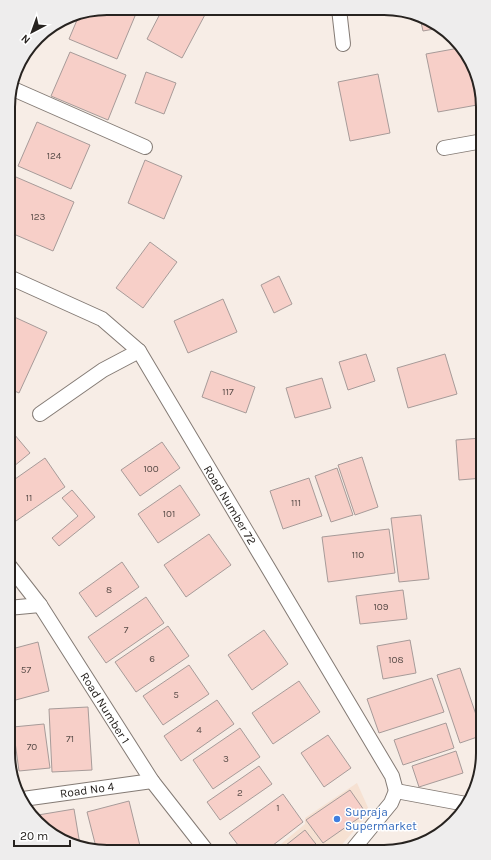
<svg xmlns="http://www.w3.org/2000/svg" width="491" height="860" font-family="Karla,sans-serif">
<rect width="100%" height="100%" fill="#f7ede6"/>
<polygon fill="#f6e1d2" points="357,783 370,812 339,848 275,849 305,824 305,818"/>
<g fill="#f7cfc8" stroke="#a79b99">
<polygon points="107,8 117,8 135,16 117,59 69,39 80,13"/>
<polygon points="163,8 208,9 182,58 147,39"/>
<polygon points="420,18 440,28 423,31"/>
<polygon points="459,48 468,61 477,105 438,112 426,54"/>
<polygon points="70,52 126,75 108,120 51,96"/>
<polygon points="146,72 176,83 164,114 135,103"/>
<polygon points="378,74 390,133 350,141 338,82"/>
<polygon points="37,122 90,145 71,189 18,166"/>
<polygon points="145,160 182,176 164,219 128,203"/>
<polygon points="9,174 74,202 53,251 9,232"/>
<polygon points="150,242 177,262 143,308 116,288"/>
<polygon points="279,276 292,304 274,313 261,285"/>
<polygon points="223,299 237,332 188,353 174,321"/>
<polygon points="10,315 47,332 19,393 8,388 9,319"/>
<polygon points="366,354 375,381 348,390 339,362"/>
<polygon points="445,354 457,394 408,408 397,368"/>
<polygon points="211,371 255,387 246,413 202,397"/>
<polygon points="322,378 331,408 295,418 286,388"/>
<polygon points="483,425 483,478 459,480 456,440 481,438 480,426"/>
<polygon points="14,434 30,453 8,471 8,439"/>
<polygon points="162,442 180,468 140,496 121,470"/>
<polygon points="362,457 378,507 355,515 338,465"/>
<polygon points="45,458 65,487 16,521 8,509 8,484"/>
<polygon points="337,468 353,515 331,522 315,476"/>
<polygon points="309,478 322,516 283,529 270,491"/>
<polygon points="180,485 200,515 158,543 138,514"/>
<polygon points="72,490 95,517 59,546 52,538 78,516 62,498"/>
<polygon points="421,515 429,579 399,582 391,518"/>
<polygon points="389,529 395,573 328,582 322,537"/>
<polygon points="209,534 231,565 186,597 164,565"/>
<polygon points="122,562 139,587 96,617 79,593"/>
<polygon points="403,590 407,619 360,624 356,596"/>
<polygon points="146,597 164,623 106,663 88,637"/>
<polygon points="168,626 189,656 136,692 115,662"/>
<polygon points="264,630 288,664 252,690 228,655"/>
<polygon points="410,640 416,673 383,679 377,646"/>
<polygon points="38,642 49,691 12,701 8,689 8,650"/>
<polygon points="483,660 483,726 477,683"/>
<polygon points="189,665 209,694 163,725 143,696"/>
<polygon points="460,668 483,735 460,743 437,675"/>
<polygon points="432,678 444,712 379,733 367,699"/>
<polygon points="299,681 320,712 273,744 252,713"/>
<polygon points="217,700 234,724 181,761 164,736"/>
<polygon points="88,707 92,770 52,772 49,709"/>
<polygon points="446,723 454,748 403,765 394,740"/>
<polygon points="44,724 50,768 19,771 13,727"/>
<polygon points="240,728 260,757 213,789 193,760"/>
<polygon points="328,735 351,768 324,787 301,753"/>
<polygon points="456,751 463,773 419,787 412,766"/>
<polygon points="259,766 272,784 220,820 207,802"/>
<polygon points="350,790 366,813 323,843 306,820"/>
<polygon points="283,794 303,822 268,849 241,849 229,833"/>
<polygon points="129,801 141,850 97,851 87,812"/>
<polygon points="74,809 80,845 47,831 39,821 38,815"/>
<polygon points="305,830 319,848 281,849"/>
</g>
<g fill="none" stroke-linecap="round" stroke-linejoin="round">
<g stroke="#847b75" stroke-width="16">
<g id="minor">
<polyline points="339,9 343,44"/>
<polyline points="11,88 145,147"/>
<polyline points="444,148 483,141"/>
<polyline points="9,277 102,319 139,351 392,776 396,791"/>
<polyline points="40,414 103,370 139,351"/>
<polyline points="8,564 40,605 152,781 206,850"/>
<polyline points="8,608 40,605"/>
<polyline points="396,791 466,804"/>
<polyline points="23,799 152,781"/>
<polyline points="354,848 391,803 396,791"/>
</g>
</g>
<use href="#minor" stroke="#fff" stroke-width="14"/>
</g>
<circle fill="#3f7fe0" stroke="#fff" stroke-width="1.5" cx="337" cy="819" r="4"/>
<g text-anchor="middle" dominant-baseline="central" stroke-width="3" stroke-linejoin="round" paint-order="stroke">
<g font-size="10" fill="#5b4e4a">
<text x="54" y="156">124</text>
<text x="38" y="217">123</text>
<text x="228" y="392">117</text>
<text x="151" y="469">100</text>
<text x="29" y="498">11</text>
<text x="296" y="503">111</text>
<text x="169" y="514">101</text>
<text x="358" y="555">110</text>
<text x="109" y="590">8</text>
<text x="381" y="607">109</text>
<text x="126" y="630">7</text>
<text x="152" y="659">6</text>
<text x="396" y="660">108</text>
<text x="26" y="670">57</text>
<text x="176" y="695">5</text>
<text x="199" y="730">4</text>
<text x="70" y="739">71</text>
<text x="32" y="747">70</text>
<text x="226" y="759">3</text>
<text x="240" y="793">2</text>
<text x="278" y="808">1</text>
</g>
<g font-size="12" fill="#272320" stroke="#fff">
<text transform="translate(230 505) rotate(59)">Road Number 72</text>
<text transform="translate(105 708) rotate(58)">Road Number 1</text>
<text transform="translate(87 790) rotate(-8)">Road No 4</text>
</g>
<g font-size="12" fill="#366cbe" stroke="#fff" text-anchor="start">
<text x="345" y="812">Supraja<tspan x="345" dy="14">Supermarket</tspan></text>
</g>
</g>
<path d="M0 0H491V860H0ZM107 15H384A92 92 0 0 1 476 107V753A92 92 0 0 1 384 845H107A92 92 0 0 1 15 753V107A92 92 0 0 1 107 15Z" fill="#eeeded" fill-rule="evenodd"/>
<path fill="none" stroke="#272320" stroke-width="2" d="M107 15H384A92 92 0 0 1 476 107V753A92 92 0 0 1 384 845H107A92 92 0 0 1 15 753V107A92 92 0 0 1 107 15Z"/>
<g transform="translate(32 32) rotate(221)" stroke="#ffffff" stroke-width="3" paint-order="stroke">
<path d="M0-3L7 15L0 10L-7 15Z" fill="#272320"/>
<text y="-6" font-size="11" font-weight="bold" text-anchor="middle" fill="#272320">N</text>
</g>
<path d="M14 840v6h56v-6" fill="none" stroke="#272320" stroke-width="2"/>
<text x="20" y="840" font-size="12" fill="#272320" stroke="#ffffff" stroke-width="3" paint-order="stroke">20 m</text>
</svg>
